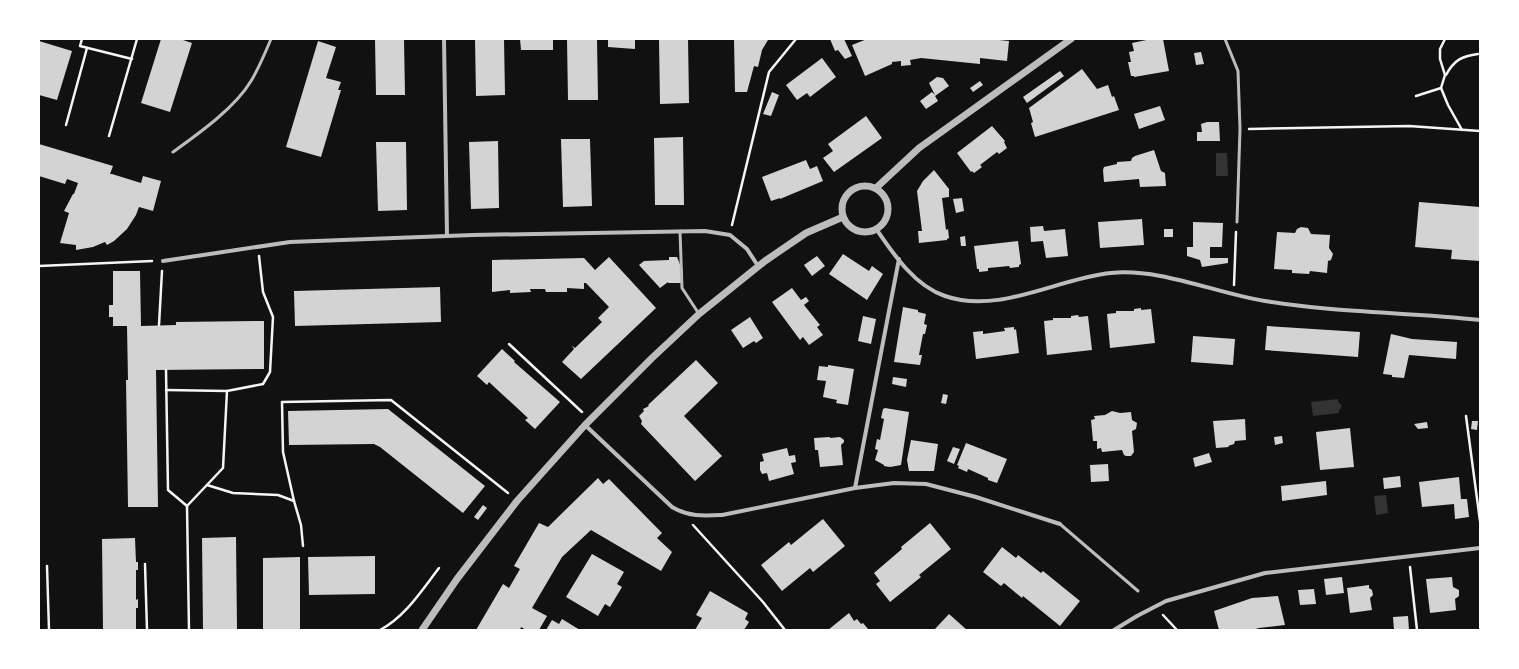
<svg xmlns="http://www.w3.org/2000/svg" width="1519" height="669" font-family="'PT Sans Narrow',sans-serif">
<rect width="100%" height="100%" fill="#111"/>
<g fill="#333">
<polygon points="1216,153 1227,153 1228,176 1216,176"/>
<polygon points="1338,399 1338,402 1342,405 1341,408 1339,410 1339,413 1313,416 1311,402"/>
<polygon points="1386,495 1388,513 1376,515 1374,496"/>
</g>
<g fill="#d3d3d3">
<polygon points="161,39 180,39 192,43 170,112 141,103"/>
<polygon points="375,39 404,39 405,95 376,95"/>
<polygon points="475,39 504,39 505,95 476,96"/>
<polygon points="520,39 553,39 553,50 521,50"/>
<polygon points="567,39 597,39 598,100 568,100"/>
<polygon points="608,39 635,39 635,49 608,47"/>
<polygon points="659,39 688,39 689,103 660,104"/>
<polygon points="734,39 768,40 762,50 758,67 754,66 747,92 735,92"/>
<polygon points="830,39 844,39 852,56 845,59 838,50 835,51"/>
<polygon points="867,39 999,39 999,40 1009,41 1007,61 980,58 980,64 921,58 910,60 911,65 901,66 901,61 892,62 892,64 865,76 852,45"/>
<polygon points="1151,39 1163,39 1169,71 1134,77 1134,76 1131,76 1128,62 1131,62 1129,52 1134,51 1132,43"/>
<polygon points="39,41 72,51 57,100 39,95"/>
<polygon points="318,41 336,47 326,78 341,82 338,90 341,90 321,157 286,147"/>
<polygon points="1201,52 1204,64 1196,65 1194,53"/>
<polygon points="822,58 836,77 810,97 807,93 797,100 786,85"/>
<polygon points="1082,69 1097,89 1108,85 1112,97 1114,96 1119,110 1035,137 1031,123 1033,122 1029,108"/>
<polygon points="1060,71 1064,76 1027,103 1023,97"/>
<polygon points="937,77 943,78 949,86 935,96 938,101 926,109 920,101 932,92 935,95 929,83"/>
<polygon points="980,81 983,85 973,92 970,88"/>
<polygon points="772,92 779,95 771,116 763,114"/>
<polygon points="1160,106 1165,120 1139,129 1134,114"/>
<polygon points="866,116 882,138 834,172 823,158 833,151 828,144"/>
<polygon points="1207,122 1219,122 1220,141 1197,141 1197,132 1202,132 1201,124"/>
<polygon points="992,126 1005,141 1004,142 1007,148 999,154 997,152 980,165 982,167 974,173 972,171 971,172 957,153"/>
<polygon points="683,137 684,205 655,205 654,138"/>
<polygon points="561,139 590,139 592,206 563,207"/>
<polygon points="498,141 499,208 471,209 469,142"/>
<polygon points="376,142 406,142 407,210 378,211"/>
<polygon points="39,144 113,166 110,174 112,174 141,183 143,176 161,181 153,211 139,207 136,215 127,229 114,241 107,245 105,242 93,247 76,250 76,245 60,243 69,213 64,211 73,194 74,194 78,183 67,179 65,184 39,176"/>
<polygon points="1154,150 1161,171 1165,173 1166,186 1140,187 1139,179 1104,182 1103,170 1104,167 1117,164 1117,162 1131,161 1132,158 1135,156"/>
<polygon points="806,160 810,169 817,166 823,181 780,199 780,198 771,201 762,177"/>
<polygon points="934,170 949,189 949,197 942,198 946,230 948,229 949,238 947,239 947,240 919,243 918,231 922,231 917,191 923,181"/>
<polygon points="962,198 964,211 956,213 953,199"/>
<polygon points="1419,202 1480,207 1480,261 1451,259 1452,250 1415,247"/>
<polygon points="1142,219 1144,245 1100,248 1098,222"/>
<polygon points="1193,222 1223,223 1222,247 1210,247 1210,258 1228,258 1228,263 1202,267 1200,260 1187,256 1187,247 1193,247"/>
<polygon points="1043,226 1044,231 1065,229 1068,256 1046,258 1043,241 1031,242 1030,227"/>
<polygon points="1301,227 1308,228 1311,234 1330,235 1329,248 1333,254 1331,260 1328,261 1327,273 1310,271 1309,274 1292,273 1292,270 1274,269 1277,232 1295,233 1297,229"/>
<rect x="1164" y="229" width="9" height="8"/>
<polygon points="965,236 966,246 961,246 960,237"/>
<polygon points="1018,241 1021,264 1019,265 1019,267 1010,268 1009,266 999,267 988,268 988,271 979,272 979,269 977,269 974,246"/>
<polygon points="843,254 869,271 872,266 883,274 867,300 829,274"/>
<polygon points="817,256 825,266 812,276 804,265"/>
<polygon points="609,257 656,308 581,379 562,362 574,349 572,346 575,348 602,322 598,318 609,307 586,283 584,283 584,289 567,288 567,292 546,292 545,289 530,289 531,292 510,293 510,290 492,292 492,260 584,258 595,270"/>
<polygon points="669,257 677,257 683,272 683,283 668,283 668,282 660,288 639,265 644,261 669,260"/>
<polygon points="113,271 140,271 141,326 176,325 176,322 264,321 264,369 156,370 158,507 128,507 126,380 128,380 127,326 113,326 113,317 109,317 109,305 113,305"/>
<polygon points="440,287 441,322 295,326 294,291"/>
<polygon points="792,288 801,300 806,297 809,301 804,305 820,325 817,327 823,335 809,345 803,337 800,340 772,302"/>
<polygon points="903,307 918,310 918,312 926,314 924,324 927,325 925,334 923,334 919,355 922,355 920,365 894,362"/>
<polygon points="1141,308 1141,310 1151,309 1155,343 1110,348 1107,314 1116,313 1116,311 1134,311 1134,309"/>
<polygon points="1078,315 1079,317 1088,316 1092,350 1047,355 1044,321 1053,320 1053,318 1071,318 1071,316"/>
<polygon points="863,316 876,319 871,344 858,341"/>
<polygon points="750,317 763,338 756,343 754,341 743,348 731,330"/>
<polygon points="1267,326 1360,332 1358,357 1265,350"/>
<polygon points="1014,327 1014,330 1016,329 1019,353 976,359 973,332 983,331 983,334 1005,331 1004,328"/>
<polygon points="1391,334 1412,339 1457,342 1456,359 1409,355 1404,378 1392,377 1392,375 1383,374"/>
<polygon points="1193,336 1235,339 1233,365 1191,362"/>
<polygon points="502,349 515,361 514,362 560,402 535,429 525,420 528,418 489,382 487,385 477,376"/>
<polygon points="696,360 718,383 684,416 722,456 695,481 641,424 642,421 639,416 644,411 643,409 649,406 648,405"/>
<polygon points="828,365 854,369 848,405 836,403 837,400 823,397 826,381 817,380 819,366 828,367"/>
<polygon points="893,377 907,379 906,387 892,384"/>
<polygon points="943,394 948,395 946,404 941,403"/>
<polygon points="885,408 909,412 901,465 890,467 884,466 884,465 875,460 878,450 875,449 877,439 880,440 884,419 881,418 883,409"/>
<polygon points="388,409 485,486 463,513 380,447 374,444 289,445 288,411"/>
<polygon points="1112,411 1120,413 1131,412 1132,420 1137,423 1136,429 1132,431 1134,452 1131,456 1126,456 1124,455 1122,450 1102,452 1101,448 1097,449 1097,441 1093,441 1091,420 1095,419 1094,416 1105,415"/>
<polygon points="1245,419 1246,440 1235,441 1234,444 1228,446 1229,447 1216,448 1213,421"/>
<polygon points="1472,421 1478,421 1477,430 1471,429"/>
<polygon points="1427,422 1428,428 1418,429 1414,424"/>
<polygon points="1350,428 1354,467 1320,470 1316,432"/>
<polygon points="1282,436 1283,443 1275,445 1274,437"/>
<polygon points="830,437 830,438 840,437 844,440 844,442 841,445 843,465 820,467 818,450 815,450 814,438"/>
<polygon points="911,440 938,444 934,471 909,471 907,460"/>
<polygon points="966,443 1007,459 997,483 988,480 988,478 968,469 967,472 958,468 959,466 957,465"/>
<polygon points="953,447 960,449 954,464 947,461"/>
<polygon points="787,448 789,456 795,455 796,462 791,463 794,474 769,481 767,473 762,474 760,470 760,462 764,461 762,454"/>
<polygon points="1209,453 1212,462 1195,467 1193,458"/>
<polygon points="1108,464 1109,481 1091,482 1090,465"/>
<polygon points="1400,476 1401,487 1384,489 1383,478"/>
<polygon points="1459,477 1461,499 1467,499 1469,517 1455,519 1454,504 1422,507 1419,482"/>
<polygon points="598,478 603,484 609,479 662,533 657,538 672,552 661,571 591,530 562,557 532,608 547,616 539,630 526,630 521,627 520,630 476,630 503,584 509,588 520,569 514,566 539,523 548,527"/>
<polygon points="1326,481 1327,495 1282,501 1281,486"/>
<polygon points="483,505 487,508 478,520 474,517"/>
<polygon points="823,519 845,546 813,572 810,568 782,591 761,565 789,542 791,545"/>
<polygon points="930,523 951,549 919,575 921,577 890,602 876,584 880,581 874,573 902,549 901,547"/>
<polygon points="236,537 237,629 203,630 202,538"/>
<polygon points="135,538 136,562 138,562 138,570 136,570 136,600 138,599 138,608 136,608 136,630 103,630 102,539"/>
<polygon points="1002,547 1016,558 1018,555 1041,573 1043,571 1080,601 1060,626 1023,596 1022,598 1004,583 1001,586 983,572"/>
<polygon points="592,554 624,572 617,584 622,587 610,607 605,604 598,616 566,597"/>
<polygon points="375,556 375,594 309,595 308,557"/>
<polygon points="300,557 300,629 263,630 263,558"/>
<polygon points="1342,577 1344,593 1326,595 1324,579"/>
<polygon points="1452,577 1453,587 1459,590 1459,596 1455,599 1456,610 1430,613 1426,579"/>
<polygon points="1369,585 1369,588 1372,590 1373,595 1370,598 1372,610 1350,613 1347,588"/>
<polygon points="1314,589 1316,604 1300,605 1298,590"/>
<polygon points="710,591 748,613 745,619 749,622 744,630 695,630 702,618 696,615"/>
<polygon points="1278,596 1285,625 1259,628 1252,630 1219,630 1214,611 1252,598"/>
<polygon points="849,613 854,621 857,619 861,624 863,623 868,629 828,630"/>
<polygon points="949,614 967,630 934,630"/>
<polygon points="1408,616 1409,630 1394,630 1393,617"/>
<polygon points="562,619 580,630 546,630 552,620 559,624"/>
</g>
<g fill="none" stroke-linecap="round" stroke-linejoin="round">
<g stroke="#f5f5f5" stroke-width="2.5">
<polyline points="82,39 80,46 132,59"/>
<polyline points="1445,39 1440,49 1440,59 1445,75 1441,88 1448,105 1462,130"/>
<path d="M1446 75C1454 60 1462 56 1478 54"/>
<polyline points="1416,96 1441,88"/>
<polyline points="66,125 87,48"/>
<polyline points="1249,129 1409,126 1480,131"/>
<polyline points="109,136 137,39"/>
<polyline points="732,225 769,72 796,39"/>
<polyline points="39,266 152,261"/>
<polyline points="1234,285 1236,232"/>
<polyline points="159,325 162,271"/>
<polyline points="509,344 582,412"/>
<polyline points="166,370 168,490 187,506"/>
<polyline points="166,390 227,391"/>
<polyline points="1466,416 1480,521"/>
<polyline points="207,485 233,493 278,495 294,501 301,525 303,546"/>
<polyline points="294,501 283,452 282,402 391,400 508,493"/>
<polyline points="693,525 763,602 785,630"/>
<polyline points="145,564 147,630"/>
<polyline points="47,566 49,630"/>
<polyline points="1410,567 1417,630"/>
<polyline points="1163,615 1177,630"/>
<polyline points="189,630 187,506 223,468 227,391 263,384 270,372 273,317 263,292 259,256"/>
<path d="M380 630C405 617 422 590 439 568"/>
</g>
<g stroke="#bcbcbc" stroke-width="3">
<polyline points="1225,39 1238,71 1240,129 1237,222"/>
<path d="M173 152C198 134 235 108 251 81 259 68 265 53 271 39"/>
<polyline points="680,231 682,288 699,314"/>
<polyline points="1060,524 1138,591"/>
</g>
<g stroke="#bcbcbc" stroke-width="4">
<polyline points="444,39 447,236"/>
<path d="M877 230C894 255 915 286 945 296 999 315 1058 278 1111 273 1161 268 1215 293 1265 301 1336 313 1409 312 1480 320"/>
<polyline points="163,261 290,242 473,235 705,231 730,235 747,249 758,266"/>
<path d="M585 425 672 507C689 517 703 516 722 515L855 488 894 483 926 484 976 497 1060 524"/>
<polyline points="855,488 899,259"/>
<polyline points="1114,630 1137,616 1166,601 1265,573 1480,548"/>
</g>
<g stroke="#bcbcbc" stroke-width="7">
<circle cx="865" cy="209" r="23"/>
<polyline points="876,188 919,148 1071,39"/>
<polyline points="422,630 457,579 517,501 585,425 652,358 699,314 765,261 806,233 843,217"/>
</g>
</g>
<rect width="1519" height="669" fill="none" stroke="#ffffff" stroke-width="80"/>
</svg>
